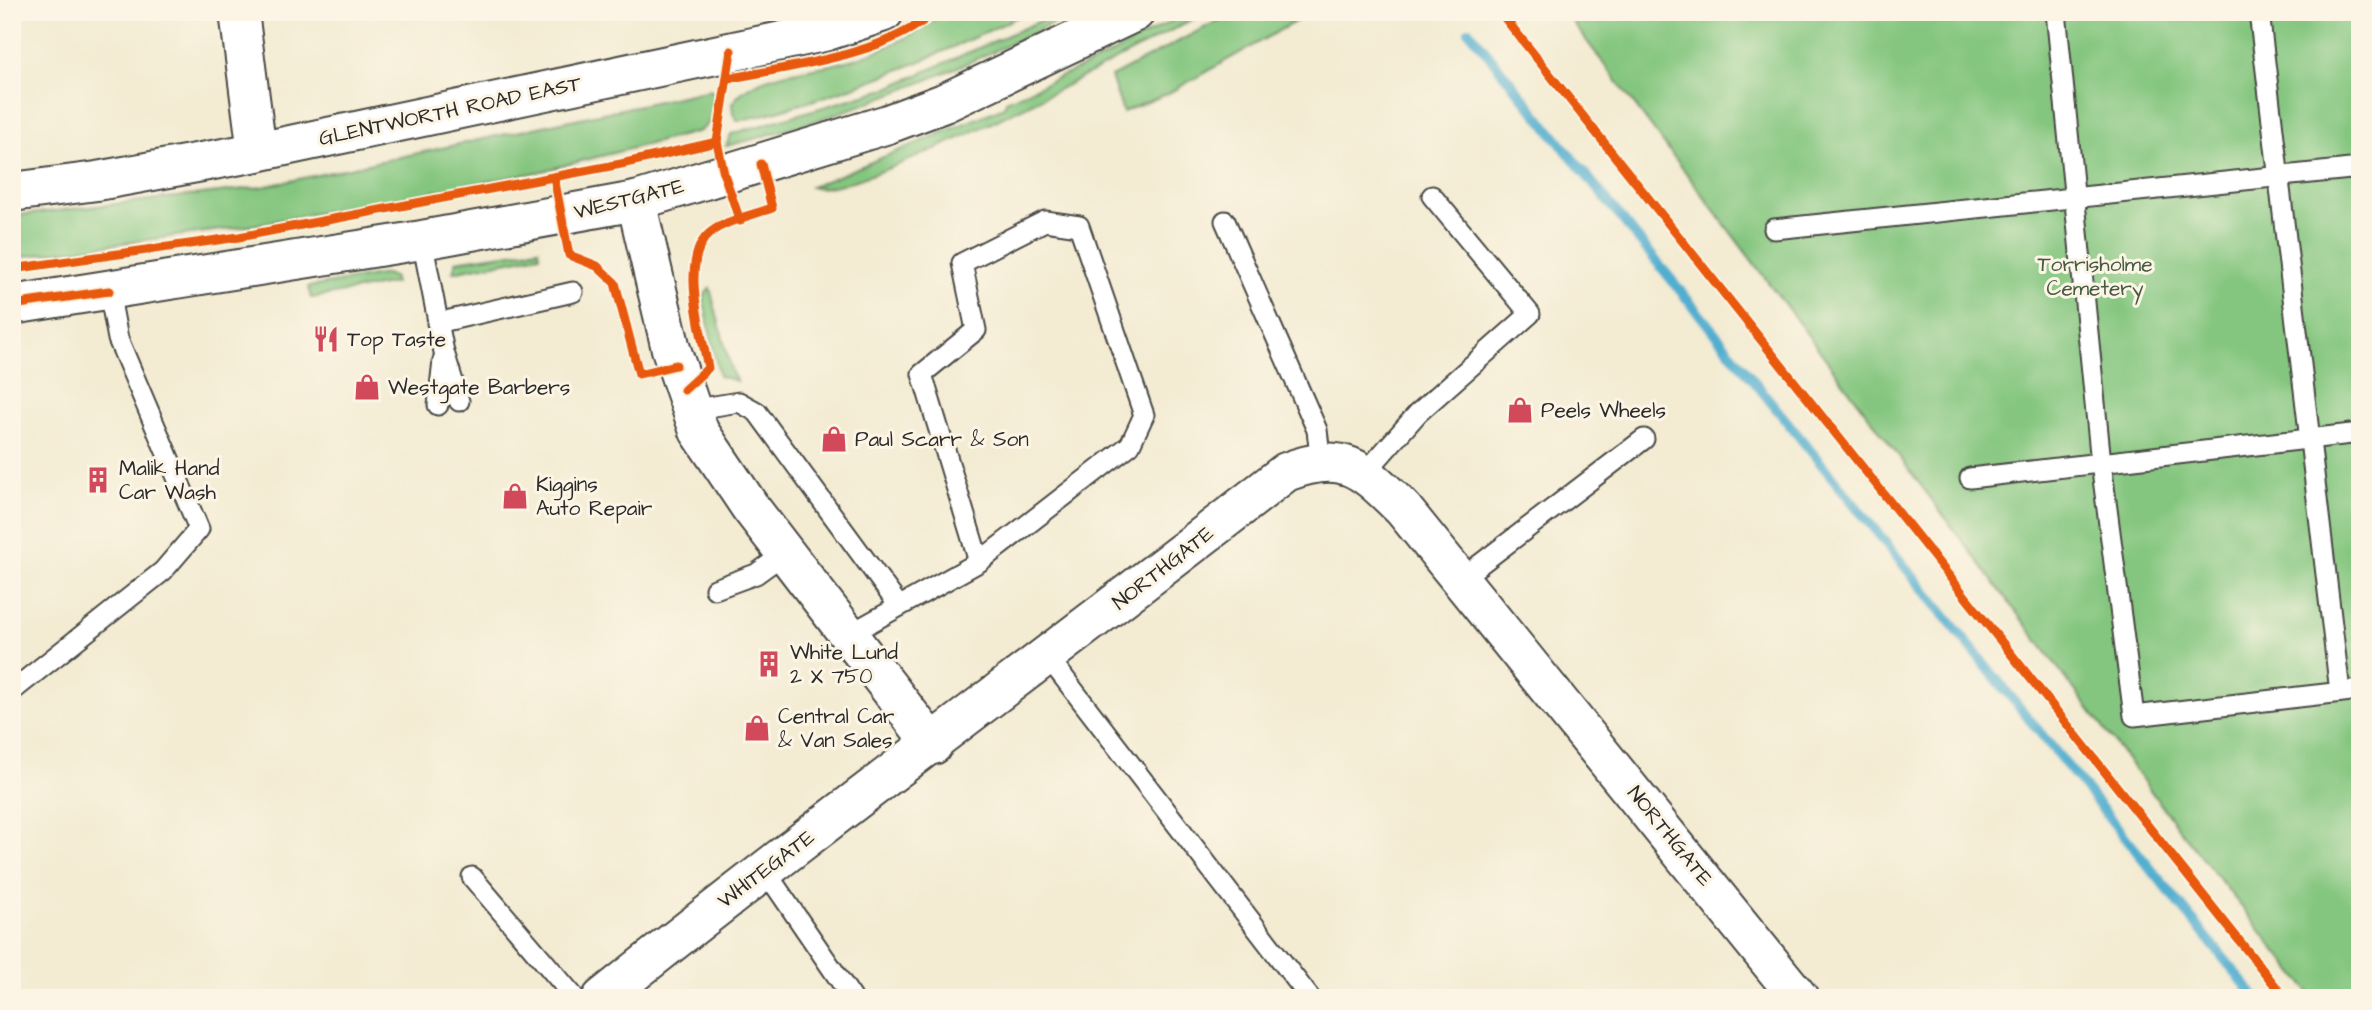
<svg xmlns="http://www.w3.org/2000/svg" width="2372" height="1010" font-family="'Architects Daughter',sans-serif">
<rect width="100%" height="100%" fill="#fcf5e5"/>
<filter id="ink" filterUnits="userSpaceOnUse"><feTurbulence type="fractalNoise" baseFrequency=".0143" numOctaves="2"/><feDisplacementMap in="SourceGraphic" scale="14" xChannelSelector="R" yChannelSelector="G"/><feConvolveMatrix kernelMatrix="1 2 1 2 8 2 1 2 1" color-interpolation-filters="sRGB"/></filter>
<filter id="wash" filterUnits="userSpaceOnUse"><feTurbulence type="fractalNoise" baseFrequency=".00686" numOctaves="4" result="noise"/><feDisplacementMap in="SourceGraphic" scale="28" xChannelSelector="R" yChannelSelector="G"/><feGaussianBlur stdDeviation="1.57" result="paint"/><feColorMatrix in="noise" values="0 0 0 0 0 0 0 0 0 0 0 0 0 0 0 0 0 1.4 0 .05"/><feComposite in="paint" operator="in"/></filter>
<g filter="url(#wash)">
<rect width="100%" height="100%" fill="#f3ebd2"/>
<g fill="#84c67f" stroke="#587855" stroke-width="2">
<path d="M945 12H1027C934 59 840 97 738 121L733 114 732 103C756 70 810 72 847 61 882 51 917 35 945 12Z"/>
<path d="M1060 12H1076C962 69 849 116 726 146L731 134 888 88Z"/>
<path d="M1188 12H1206C1144 45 863 199 811 187L1004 107 1006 101 1105 57Z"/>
<polygon points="1234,12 1312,12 1167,94 1123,112 1111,77"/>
<polygon points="1565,12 2360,12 2360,998 2314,998 2180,830"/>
<path d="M709 90 718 94C718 111 713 120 700 131L538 172 243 227 12 258V216L262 187Z"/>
<polygon points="539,249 540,255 453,272 456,261"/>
<polygon points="386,274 393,277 395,283 311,298 308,287"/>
<polygon points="710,288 732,373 737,381 719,376 703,297"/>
</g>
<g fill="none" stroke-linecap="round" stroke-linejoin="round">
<polyline stroke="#51aecf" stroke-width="10" points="1469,31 2256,998"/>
</g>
</g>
<g filter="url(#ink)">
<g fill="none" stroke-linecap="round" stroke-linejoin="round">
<g stroke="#494844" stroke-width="23">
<g id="service">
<polyline points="2056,12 2101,463 2134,716 2360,690"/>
<polyline points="2259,12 2340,692"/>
<polyline points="1225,221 1317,430 1321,463"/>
<polyline points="1774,229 2360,168"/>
<polyline points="422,240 444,352 459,401"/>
<polyline points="437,323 573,292"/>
<polyline points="438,405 443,360"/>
<polyline points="690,410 739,402 757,412 899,606"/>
<polyline points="1366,472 1418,413 1530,314 1432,196"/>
<polyline points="1970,478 2360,433"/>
<polyline points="1462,578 1644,439"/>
<polyline points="715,589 756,574 785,553"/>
<polyline points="848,635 979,562 1130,445 1144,415 1079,226 1045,221 962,263 976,330 922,374 979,562"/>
<polyline points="1048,657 1310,998"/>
<polyline points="12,691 163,571 199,529 118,339 109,291"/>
<polyline points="764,869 852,998"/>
<polyline points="472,877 575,998"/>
</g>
</g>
<g stroke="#494844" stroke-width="42">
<g id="minor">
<polyline points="239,12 257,152"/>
<polyline points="12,192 97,181 257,152 824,32 884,12"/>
<polyline points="636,201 671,349 699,431 750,507 933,745"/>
<path d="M602 998C827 818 1059 649 1286 472 1345 449 1363 470 1403 509L1799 998"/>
</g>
</g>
<g stroke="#494844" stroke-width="42">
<polyline id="tertiary" points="12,305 422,240 636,201 888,124 944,103 1135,12"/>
</g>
<use href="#service" stroke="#fff" stroke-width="19"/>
<use href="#minor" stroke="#fff" stroke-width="38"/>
<use href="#tertiary" stroke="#fff" stroke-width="38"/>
<g stroke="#fcf5e5" stroke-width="13">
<g id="cycleway">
<polyline points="1500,12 2285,998"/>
<polyline points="731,51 717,142 724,174 740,221"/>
<path d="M727 79C787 67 888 55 934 12"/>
<polyline points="554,177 569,255 597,266 615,283 639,374 676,365"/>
<polyline points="12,269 239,237 621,164 717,142"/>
<polyline points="12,305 109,291"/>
<path d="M684 390 708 368C702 333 678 257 711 232 727 220 753 215 772 208L761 164"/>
</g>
</g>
<use href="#cycleway" stroke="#e8590c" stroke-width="9"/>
</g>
</g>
<defs>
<g id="restaurant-bare" transform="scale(2.1)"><path d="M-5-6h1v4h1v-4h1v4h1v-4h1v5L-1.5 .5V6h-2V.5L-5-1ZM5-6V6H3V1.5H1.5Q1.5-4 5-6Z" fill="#d1495b" stroke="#fcf5e5" stroke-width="2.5" paint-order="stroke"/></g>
<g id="shop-bare" transform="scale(2.1)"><path d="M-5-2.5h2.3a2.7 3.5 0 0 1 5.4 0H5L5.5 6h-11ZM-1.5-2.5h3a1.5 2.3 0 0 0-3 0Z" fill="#d1495b" stroke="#fcf5e5" stroke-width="2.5" paint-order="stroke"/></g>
<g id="building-bare" transform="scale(2.1)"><path d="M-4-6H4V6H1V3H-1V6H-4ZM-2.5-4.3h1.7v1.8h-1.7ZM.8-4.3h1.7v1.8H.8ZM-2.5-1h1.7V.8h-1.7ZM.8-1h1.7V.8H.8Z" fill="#d1495b" stroke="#fcf5e5" stroke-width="2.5" paint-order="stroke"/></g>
</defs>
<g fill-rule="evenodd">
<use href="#restaurant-bare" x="326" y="339"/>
<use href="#shop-bare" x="367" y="387"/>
<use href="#shop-bare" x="1520" y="410"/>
<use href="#shop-bare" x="834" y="439"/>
<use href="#building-bare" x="98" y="480"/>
<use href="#shop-bare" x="515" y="496"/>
<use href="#building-bare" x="769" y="664"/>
<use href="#shop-bare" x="757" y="728"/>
</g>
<g text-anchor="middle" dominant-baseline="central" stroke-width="6" stroke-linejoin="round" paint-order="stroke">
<g font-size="21" fill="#2b2b2b" stroke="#fcf5e5">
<text transform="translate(450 111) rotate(-12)">GLENTWORTH ROAD EAST</text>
<text transform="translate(629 199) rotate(-14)">WESTGATE</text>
<text transform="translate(1163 568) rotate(-38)">NORTHGATE</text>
<text transform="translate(1670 836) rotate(51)">NORTHGATE</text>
<text transform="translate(766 869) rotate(-37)">WHITEGATE</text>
</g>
<g font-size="21" fill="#465a44" stroke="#fcf5e5">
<text x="2095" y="264">Torrisholme<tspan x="2095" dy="24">Cemetery</tspan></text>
</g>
<g font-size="21" fill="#2b2b2b" stroke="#fcf5e5" text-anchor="start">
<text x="347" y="339">Top Taste</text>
<text x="388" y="387">Westgate Barbers</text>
<text x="1541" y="410">Peels Wheels</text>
<text x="855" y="439">Paul Scarr &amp; Son</text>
<text x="119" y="468">Malik Hand<tspan x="119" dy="24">Car Wash</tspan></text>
<text x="536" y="484">Kiggins<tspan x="536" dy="24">Auto Repair</tspan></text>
<text x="790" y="652">White Lund<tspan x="790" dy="24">2 X 750</tspan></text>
<text x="778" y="716">Central Car<tspan x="778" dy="24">&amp; Van Sales</tspan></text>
</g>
</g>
<rect width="2372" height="1010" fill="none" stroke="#fcf5e5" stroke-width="42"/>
</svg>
